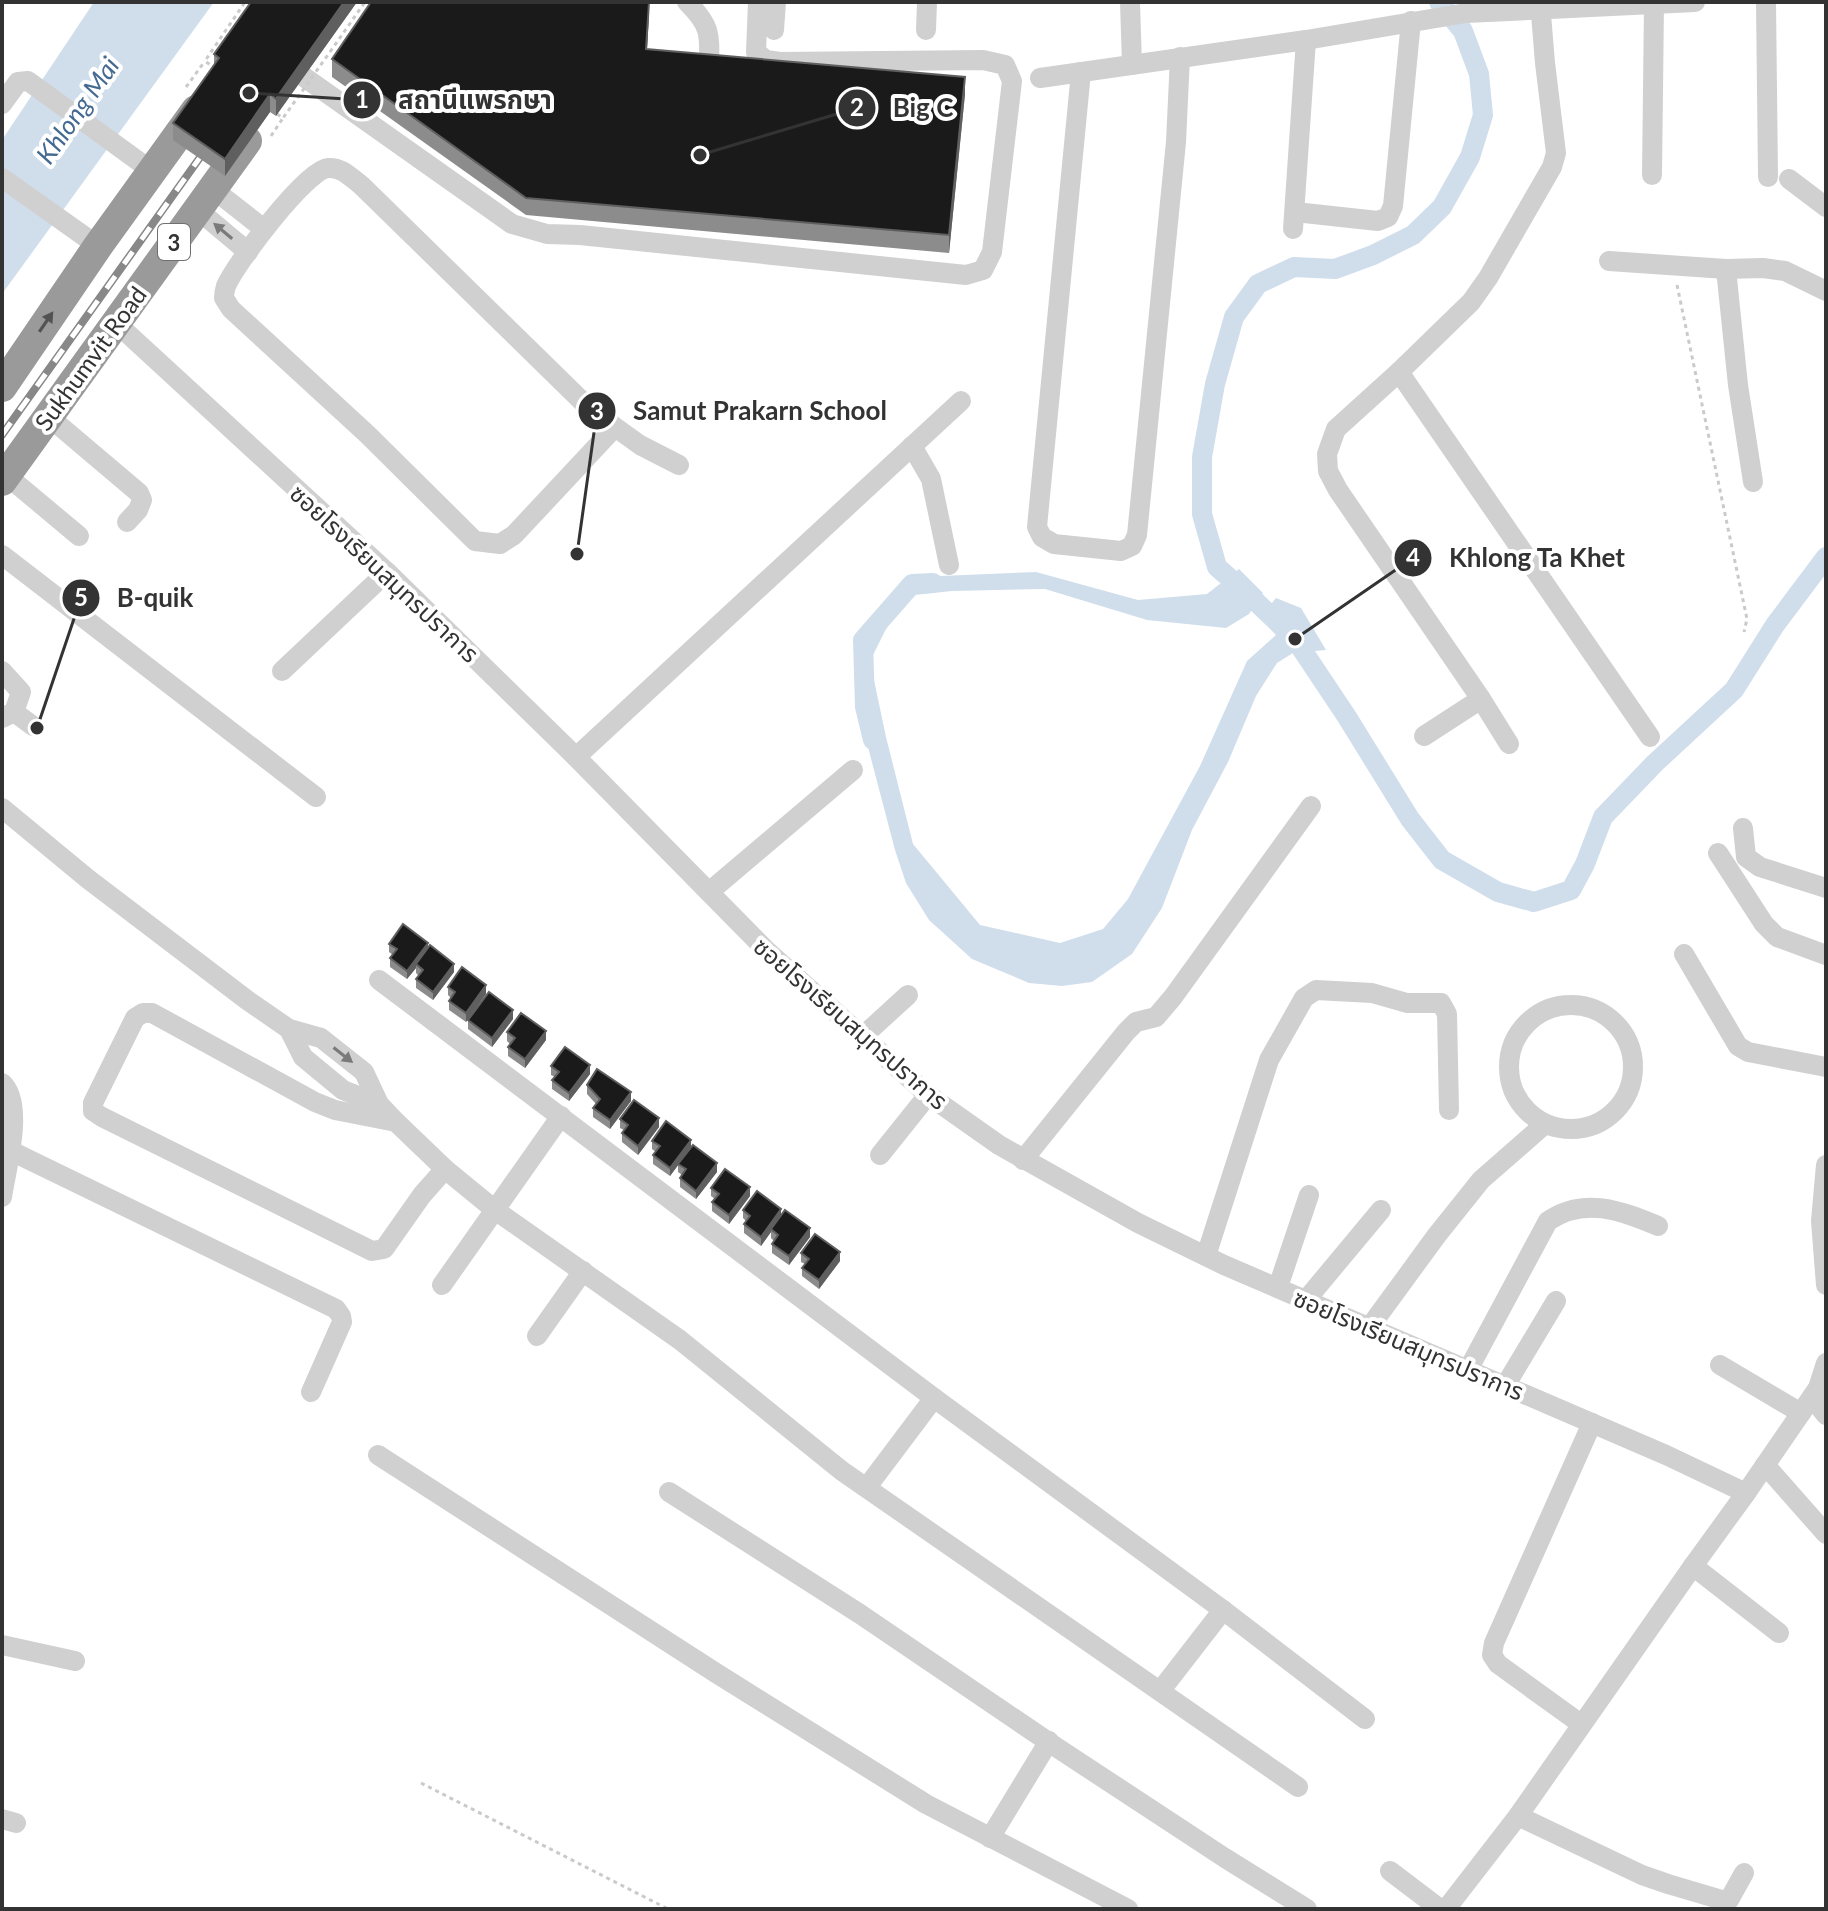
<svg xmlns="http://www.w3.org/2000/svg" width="1828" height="1911" font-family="Lato,'Noto Sans Thai',sans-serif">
<rect width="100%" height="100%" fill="#fff"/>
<g fill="#d0deec">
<polygon points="94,2 214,2 2,294 2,140"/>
<polygon points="1239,569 1263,593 1249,614 1226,628 1147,620 1045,589 952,591 914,595 889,623 870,661 886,737 913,844 980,925 1060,943 1103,929 1128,899 1200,766 1247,661 1276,635 1261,617 1276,598 1301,608 1326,650 1293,653 1277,663 1256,696 1228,762 1192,830 1162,908 1132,954 1092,982 1062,986 1029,983 972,959 929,920 906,883 895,850 869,751 863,667 866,636 912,584 941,576 1036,572 1138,600 1207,594"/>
</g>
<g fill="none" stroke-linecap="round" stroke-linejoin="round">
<g stroke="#d0deec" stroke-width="20">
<polyline points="1439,2 1463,31 1479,74 1483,115 1470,157 1442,207 1413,235 1373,255 1335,269 1294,267 1258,284 1234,317 1215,384 1202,457 1202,514 1217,567 1250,596 1295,639 1347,717 1410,819 1442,860 1498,892 1534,902 1571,890 1585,864 1603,817 1655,763 1734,690 1775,625 1826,557"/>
<polyline points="873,740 865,707 863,640 912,584 933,583"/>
</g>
<g stroke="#cacaca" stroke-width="3" stroke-dasharray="4 4" stroke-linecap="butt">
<polyline points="330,52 365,2"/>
<polyline points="216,69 205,61 245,2"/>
<polyline points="186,87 205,61"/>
<polyline points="271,136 283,118"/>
<polyline points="1677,285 1747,619 1744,632"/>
<polyline points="421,1783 668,1909"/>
</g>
<g stroke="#d0d0d0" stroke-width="20">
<path d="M687 2C710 25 710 33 709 64"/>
<polyline points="1130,2 1132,65"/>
<polyline points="1766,2 1768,177"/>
<polyline points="774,30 776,2"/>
<polyline points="926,30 927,2"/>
<polyline points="297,72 512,224 547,234 580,235 966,275 983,270 992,252 1012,81 1005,65 983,60 780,62 766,60 756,52 758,2"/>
<polyline points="1081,72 1037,527 1042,537 1054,544 1121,551 1132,546 1137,535 1176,142 1180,57"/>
<polyline points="1040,78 1306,40 1466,13 1695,2"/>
<polyline points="2,104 18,82 28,81 152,171"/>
<polyline points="1652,175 1654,4"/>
<polyline points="2,178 98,246"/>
<polyline points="1789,179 1826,207"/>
<polyline points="213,189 264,229"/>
<polyline points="198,210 248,252"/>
<polyline points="1295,212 1378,221 1388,217 1393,206 1411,21"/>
<polyline points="1293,229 1306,40"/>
<polyline points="1609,261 1726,269 1763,268 1785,271 1826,291"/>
<polyline points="1726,269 1738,385 1753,482"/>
<polyline points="115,322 387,572 576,757 767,951 928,1095 999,1145 1138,1223 1224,1265 1666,1455 1746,1493"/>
<polyline points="1399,372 1650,737"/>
<polyline points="48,416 139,493 142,500 138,510 127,522"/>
<path d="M615 427 514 535 500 544 475 541 367 434 231 309 224 298C224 294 225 289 226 286 236 263 306 170 328 168 342 167 350 177 361 185L590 409 640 445 679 465"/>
<polyline points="912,446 931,479 949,565"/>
<polyline points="6,475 79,536"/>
<polyline points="2,555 316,797"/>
<polyline points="2,671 21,692 14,712 2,718"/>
<polyline points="282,671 387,572"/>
<polyline points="14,712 33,726"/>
<polyline points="1424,736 1481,699"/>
<polyline points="1509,744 1481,699 1338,490 1328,471 1327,454 1336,429 1399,372 1471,302 1488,278 1552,167 1556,153 1545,63 1540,2"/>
<polyline points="576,757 961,401"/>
<polyline points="2,808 88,879 247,1000 289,1029 321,1038 364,1072 379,1104 396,1122 445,1169 495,1210 680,1340 842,1471 1298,1787"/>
<polyline points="1743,828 1746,857 1760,867 1826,888"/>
<polyline points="1718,853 1764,924 1777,937 1826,955"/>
<polyline points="709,892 853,770"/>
<polyline points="1684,954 1738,1046 1748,1052 1826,1067"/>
<polyline points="379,980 934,1398 1223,1610 1365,1719"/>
<circle cx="1571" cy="1067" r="62"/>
<polyline points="289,1029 303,1057 343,1090 379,1104"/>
<polyline points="863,1036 908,995"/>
<path d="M2 1083C25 1104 6 1169 2 1197"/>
<polyline points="396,1122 335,1110 315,1102 152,1013 143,1013 135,1018 93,1103 93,1111 102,1117 372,1251 384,1249 422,1195 445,1169"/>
<polyline points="9,1150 336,1309 341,1316 342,1322 311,1392"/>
<polyline points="880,1155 928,1095"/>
<polyline points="1023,1160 1126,1032 1136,1022 1156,1017 1173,997 1311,806"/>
<polyline points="1826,1165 1821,1221 1826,1285"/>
<polyline points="1206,1256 1269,1060 1304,998 1316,990 1372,993 1407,1003 1441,1003 1447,1014 1449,1110"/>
<polyline points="442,1285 561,1116"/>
<polyline points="1278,1287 1309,1195"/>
<polyline points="1306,1300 1381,1210"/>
<polyline points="1369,1328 1437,1235 1481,1180 1545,1124"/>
<polyline points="537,1336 583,1271"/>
<polyline points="1720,1365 1801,1413"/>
<path d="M1468 1370 1548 1221C1585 1196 1621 1211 1658 1226"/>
<polyline points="1505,1386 1556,1301"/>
<polyline points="1812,1397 1826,1415"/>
<polyline points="378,1455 716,1673 926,1804 1128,1909"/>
<polyline points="1765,1465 1826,1534"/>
<polyline points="867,1487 934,1398"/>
<polyline points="669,1492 860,1614 1056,1747 1225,1858 1307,1909"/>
<polyline points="1693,1566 1779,1633"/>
<polyline points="2,1645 75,1661"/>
<polyline points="1161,1690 1223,1610"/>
<polyline points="1581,1724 1498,1664 1492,1655 1494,1643 1592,1423"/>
<polyline points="1518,1816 1642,1875 1668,1884 1722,1900 1729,1900 1744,1873"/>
<polyline points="2,1819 16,1823"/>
<polyline points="990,1838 1049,1741"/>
<polyline points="1390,1871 1440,1909"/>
<polyline points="1446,1909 1518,1816 1693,1566 1746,1493 1818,1388 1826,1363"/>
</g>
<g stroke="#9a9a9a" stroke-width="30">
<polyline points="2,387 98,246 196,110"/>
<polyline points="2,481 247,141"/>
</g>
<g stroke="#888" stroke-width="8">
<polyline id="rail" points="2,435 211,142"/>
</g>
<use href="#rail" stroke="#fff" stroke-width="5" stroke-dasharray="15" stroke-linecap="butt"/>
<polyline stroke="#cacaca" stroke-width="3" stroke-dasharray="4 4" stroke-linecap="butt" points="277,114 283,118 330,52"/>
</g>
<g fill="#8c8c8c">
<polygon points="251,2 357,2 277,114 276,116 270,112 225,176 173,140 173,123 214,65 214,54"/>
<polygon points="649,13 647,49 965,94 949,253 526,215 332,77 332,59"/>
<polygon points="389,944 428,948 454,972 433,1000 416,988 416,979 419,976 416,973 416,968 407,979 390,967 390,958 393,955 389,952"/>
<polygon points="448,987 486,994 466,1022 449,1010 449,1001 451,998 448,995"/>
<polygon points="513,1019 492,1047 468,1029 468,1020"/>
<polygon points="507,1032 546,1040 525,1068 508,1056 508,1047 510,1044 507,1041"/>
<polygon points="551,1066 590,1074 569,1101 552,1089 552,1080 555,1077 551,1075"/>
<polygon points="587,1085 631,1101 610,1129 593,1117 593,1108 596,1104 587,1094"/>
<polygon points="620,1119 659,1127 638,1155 622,1142 622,1133 624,1130 620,1128"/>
<polygon points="652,1141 691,1147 717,1172 696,1199 680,1187 680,1178 682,1175 678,1172 678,1165 670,1176 653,1164 653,1155 656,1152 652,1149"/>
<polygon points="711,1188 750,1196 729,1224 712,1211 712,1202 715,1199 711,1196"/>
<polygon points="743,1210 781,1215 810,1237 789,1265 772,1253 772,1244 774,1241 771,1238 771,1232 761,1246 744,1233 744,1224 746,1221 743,1218"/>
<polygon points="801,1253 840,1261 819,1289 802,1276 802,1268 805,1264 801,1262"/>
</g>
<g fill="#5f5f5f">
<polygon points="344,2 357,2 276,116 276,99"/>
<polygon points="649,2 649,13 646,67 646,49"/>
<polygon points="965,77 965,94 949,253 949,235"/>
<polygon points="270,94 270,112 225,176 225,159"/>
<polygon points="428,943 428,951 416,964 416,968 407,979 407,971"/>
<polygon points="454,964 454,972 433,1000 433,992"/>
<polygon points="486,985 486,994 466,1022 466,1013"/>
<polygon points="513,1010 513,1019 492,1047 492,1038"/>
<polygon points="546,1031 546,1040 525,1068 525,1059"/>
<polygon points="590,1065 590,1074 569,1101 569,1093"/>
<polygon points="631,1092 631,1101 610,1129 610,1120"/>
<polygon points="659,1118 659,1127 638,1155 638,1146"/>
<polygon points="691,1140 691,1148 670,1176 670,1168"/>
<polygon points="717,1163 717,1172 696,1199 696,1191"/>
<polygon points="750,1187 750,1196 729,1224 729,1215"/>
<polygon points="781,1209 781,1218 771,1229 771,1232 761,1246 761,1237"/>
<polygon points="810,1228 810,1237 789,1265 789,1256"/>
<polygon points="840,1252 840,1261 819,1289 819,1280"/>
</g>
<g fill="#1a1a1a" stroke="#5f5f5f" stroke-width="2">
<polygon points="251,2 344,2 277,97 276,99 270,94 225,159 173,123 219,58 214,54"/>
<polygon points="371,2 649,2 646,49 965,77 949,235 526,198 332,59"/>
<polygon points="403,924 428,943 407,971 390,958 397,949 389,944"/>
<polygon points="430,945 454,964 433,992 416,979 423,970 416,964"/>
<polygon points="462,967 486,985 466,1013 449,1001 455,992 448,987"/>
<polygon points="489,992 513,1010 492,1038 468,1020"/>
<polygon points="521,1013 546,1031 525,1059 508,1047 515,1038 507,1032"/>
<polygon points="565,1047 590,1065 569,1093 552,1080 559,1072 551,1066"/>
<polygon points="597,1069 631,1092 610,1120 593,1108 600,1099 587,1085"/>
<polygon points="634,1100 659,1118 638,1146 622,1133 628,1125 620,1119"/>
<polygon points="666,1121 691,1140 670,1168 653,1155 660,1146 652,1141"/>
<polygon points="693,1145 717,1163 696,1191 680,1178 686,1169 678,1164"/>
<polygon points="725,1169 750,1187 729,1215 712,1202 719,1194 711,1188"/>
<polygon points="757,1191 781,1209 761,1237 744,1224 750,1216 743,1210"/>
<polygon points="785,1210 810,1228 789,1256 772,1244 778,1235 771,1229"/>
<polygon points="815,1234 840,1252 819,1280 802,1268 809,1259 801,1253"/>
</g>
<defs><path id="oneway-solid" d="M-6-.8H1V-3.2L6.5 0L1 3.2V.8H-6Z" transform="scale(2)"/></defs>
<g fill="#7a7a7a">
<use href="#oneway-solid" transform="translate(223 231) rotate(-140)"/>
<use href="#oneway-solid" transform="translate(343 1055) rotate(38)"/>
</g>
<use fill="#525252" href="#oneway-solid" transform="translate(46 322) rotate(-56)"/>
<g text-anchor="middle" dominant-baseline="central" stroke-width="8" stroke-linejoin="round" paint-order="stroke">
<rect fill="#fff" stroke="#707070" stroke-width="2" x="158" y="224" width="32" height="36" rx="6"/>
<g font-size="22" font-weight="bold" fill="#333">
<text x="174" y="242">3</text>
</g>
<g font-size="24" fill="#333" stroke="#fff">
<text transform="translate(90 358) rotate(-54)">Sukhumvit Road</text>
<text transform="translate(385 573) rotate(43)">ซอยโรงเรียนสมุทรปราการ</text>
<text transform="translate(851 1023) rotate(41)">ซอยโรงเรียนสมุทรปราการ</text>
<text transform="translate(1409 1344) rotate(23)">ซอยโรงเรียนสมุทรปราการ</text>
</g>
<g font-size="26" font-style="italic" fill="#446a92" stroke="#fff">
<text transform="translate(77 110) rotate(-55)">Khlong Mai</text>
</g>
</g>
<path fill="none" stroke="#333" stroke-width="3" d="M249 93L362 100M700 155L857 108M577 554L597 411M1295 639L1413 558M37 728L81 598"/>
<g fill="#333" stroke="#fff" stroke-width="3">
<circle cx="249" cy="93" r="8"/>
<circle cx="700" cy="155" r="8"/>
<circle cx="577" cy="554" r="8"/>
<circle cx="1295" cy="639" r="8"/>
<circle cx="37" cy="728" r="8"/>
<circle cx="362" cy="100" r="20"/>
<circle cx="857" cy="108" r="20"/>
<circle cx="597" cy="411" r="20"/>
<circle cx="1413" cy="558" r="20"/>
<circle cx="81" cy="598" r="20"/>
</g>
<g font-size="24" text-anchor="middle" font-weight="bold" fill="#fff">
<text x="362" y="108">1</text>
<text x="857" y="116">2</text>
<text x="597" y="420">3</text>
<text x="1413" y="566">4</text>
<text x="81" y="606">5</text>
</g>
<g font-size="26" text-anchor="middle" font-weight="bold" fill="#333" stroke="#fff" stroke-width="8" stroke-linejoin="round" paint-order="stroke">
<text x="475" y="109">สถานีแพรกษา</text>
<text x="923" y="117">Big C</text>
<text x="760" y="420">Samut Prakarn School</text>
<text x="1537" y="567">Khlong Ta Khet</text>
<text x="155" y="607">B-quik</text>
</g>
<rect width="1828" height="1911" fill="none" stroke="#333333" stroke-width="8"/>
</svg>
